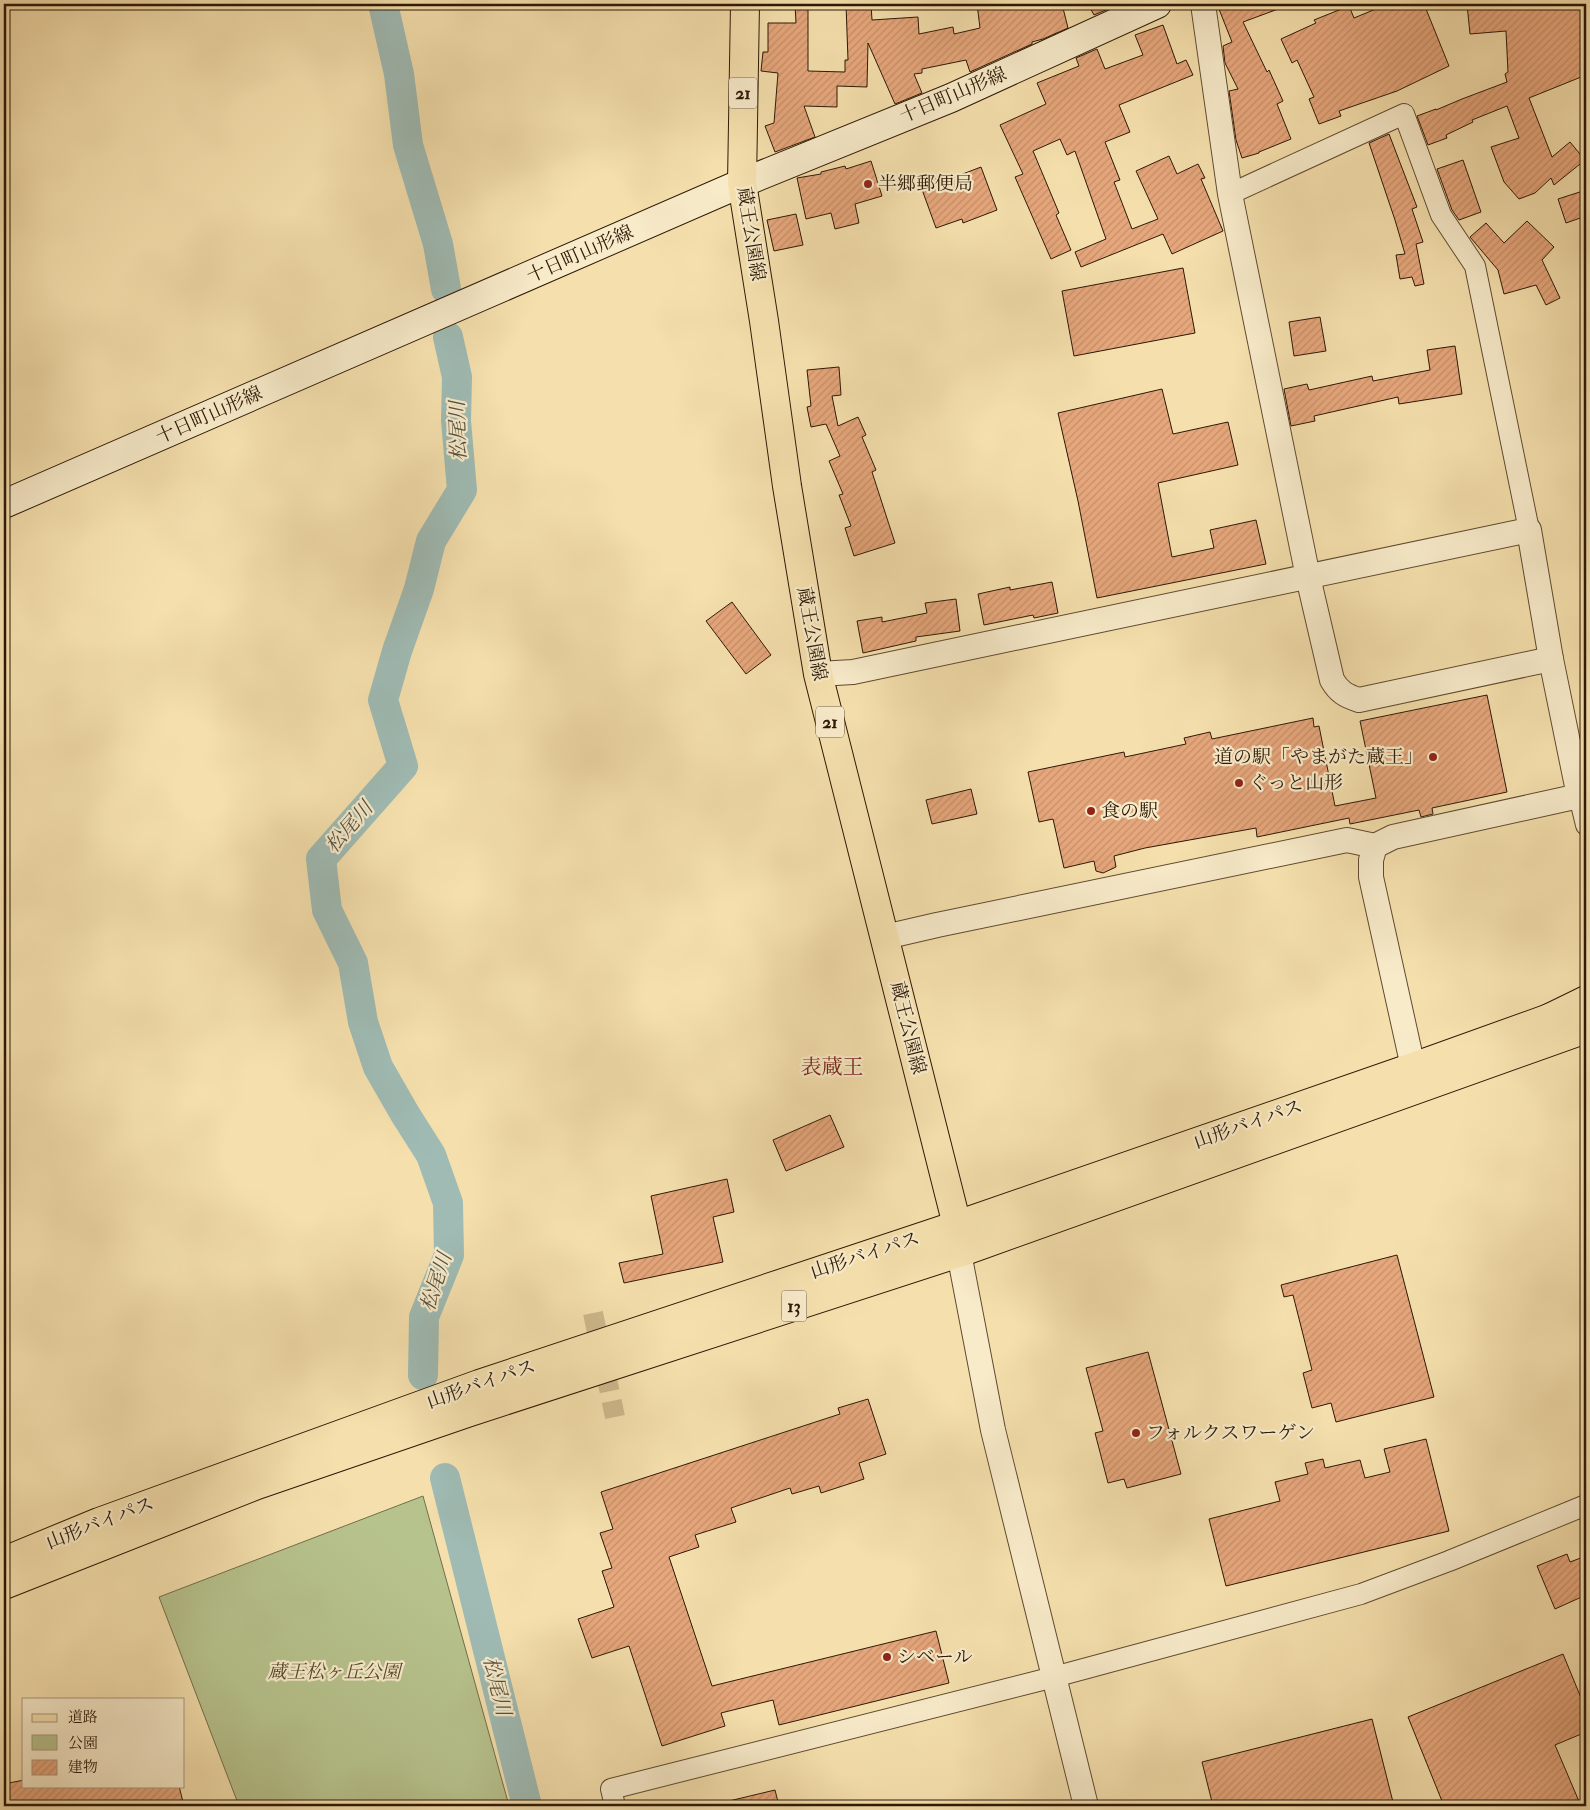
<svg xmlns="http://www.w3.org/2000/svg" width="1590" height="1810" font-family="'IM FELL Double Pica','Noto Serif JP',serif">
<defs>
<pattern id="building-hatch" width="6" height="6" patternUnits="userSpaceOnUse" patternTransform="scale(1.25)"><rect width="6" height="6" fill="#e7a77c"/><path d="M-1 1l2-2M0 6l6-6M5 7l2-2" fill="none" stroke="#c68f6a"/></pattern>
</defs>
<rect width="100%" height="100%" fill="#f5e0ad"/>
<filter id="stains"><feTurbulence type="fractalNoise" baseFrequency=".004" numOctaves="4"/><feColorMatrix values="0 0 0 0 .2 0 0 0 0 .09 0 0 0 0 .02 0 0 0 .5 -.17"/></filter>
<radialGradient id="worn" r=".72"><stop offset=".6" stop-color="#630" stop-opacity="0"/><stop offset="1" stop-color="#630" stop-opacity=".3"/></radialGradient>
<polygon fill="#b7c38d" stroke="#726e4a" points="423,1496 508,1802 489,1806 239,1806 159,1597"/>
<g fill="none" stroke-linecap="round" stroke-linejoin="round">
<g stroke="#9fbbb4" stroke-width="30">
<polyline points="383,4 399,74 408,145 438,244 446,289"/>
<polyline points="423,1375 424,1317 449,1255 448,1203 431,1155 405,1114 378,1067 363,1022 353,963 327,910 321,859 403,766 383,700 397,651 419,589 431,541 462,490 456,421 457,377 448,337"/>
<polyline points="445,1478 527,1806"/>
</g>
</g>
<g fill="url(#building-hatch)" stroke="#2d1806">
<polygon points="795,4 808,4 808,71 845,72 845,60 848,60 846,4 871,4 872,20 918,17 919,34 953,27 954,34 980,28 977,4 1033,4 1033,8 1051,4 1062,4 1068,28 1043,39 1032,42 1032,44 970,72 966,60 922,69 922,73 914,74 922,93 895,104 868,43 867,87 837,86 837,107 804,106 815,137 775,152 765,126 774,123 778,73 761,71 763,52 768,52 768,23 796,23"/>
<polygon points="1088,4 1120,4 1094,15"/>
<polygon points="1217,4 1289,4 1289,5 1243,22 1267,72 1269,70 1283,101 1277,104 1291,139 1259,152 1259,153 1242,158 1236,140 1229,91 1238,89 1225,63 1223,46 1232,42"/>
<polygon points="1388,4 1390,4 1392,10 1409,4 1424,4 1449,66 1397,91 1339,111 1341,116 1319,124 1309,99 1314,97 1297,60 1292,63 1281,39 1316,23 1314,20 1349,6 1354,18"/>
<polygon points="1467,4 1586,4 1586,75 1529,98 1552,157 1570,142 1585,160 1554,185 1551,178 1535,193 1519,199 1504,182 1491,147 1519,138 1507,106 1472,120 1473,122 1446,135 1447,138 1428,145 1417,116 1436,109 1436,110 1462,99 1507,82 1505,74 1508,72 1506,31 1470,34"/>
<polygon points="1163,25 1177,64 1186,60 1193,75 1119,105 1130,132 1105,142 1120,180 1114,182 1132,229 1158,219 1136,171 1169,156 1177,174 1198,164 1205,178 1201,179 1223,231 1172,254 1163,234 1081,267 1075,252 1106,239 1075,151 1067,155 1060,139 1033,151 1059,213 1056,215 1071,250 1051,259 1015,177 1023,174 1000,125 1046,104 1037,83 1079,66 1076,58 1097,49 1105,69 1143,55 1135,35"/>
<polygon points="1389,134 1417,207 1412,209 1423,242 1416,244 1424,284 1415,286 1412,277 1400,279 1396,255 1405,254 1395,220 1369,143"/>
<polygon points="1463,160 1481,212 1459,220 1452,210 1437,169"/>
<polygon points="871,161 882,196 855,204 859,223 835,229 831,213 806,219 797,178 821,174 821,172 845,166 846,169"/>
<polygon points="981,167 997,210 963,223 962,219 936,228 920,184 945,175 947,180"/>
<polygon points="1586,190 1586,216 1566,223 1558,199"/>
<polygon points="796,214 803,245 774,251 767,220"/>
<polygon points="1527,221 1554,247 1542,260 1560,298 1546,305 1536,285 1504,294 1498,270 1470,237 1486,223 1504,243"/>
<polygon points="1183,268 1195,333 1074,356 1062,291"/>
<polygon points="1320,317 1326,351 1294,356 1289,322"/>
<polygon points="1455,346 1462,394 1399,404 1398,397 1314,416 1315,421 1291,426 1284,389 1307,384 1309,390 1372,376 1373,381 1430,370 1427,350"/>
<polygon points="839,367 841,395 832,396 838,426 858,417 866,435 862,437 876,470 872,472 895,543 854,556 845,528 851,526 839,495 843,494 829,461 840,456 826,424 811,427 807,407 811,406 807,370"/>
<polygon points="1162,389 1173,434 1228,422 1238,465 1158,483 1172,557 1214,548 1210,530 1256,520 1266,564 1097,598 1078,501 1058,413"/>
<polygon points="1052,582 1058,613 1034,618 1033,615 984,625 978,594 1010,587 1010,590"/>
<polygon points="956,599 960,631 916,637 916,641 863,653 857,621 882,617 882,622 927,613 925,603"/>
<polygon points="732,602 771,655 746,674 706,621"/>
<polygon points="1487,695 1507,792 1432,808 1433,814 1421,817 1419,810 1350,824 1349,818 1257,837 1256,828 1145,848 1114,856 1116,867 1103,873 1096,871 1094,861 1064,868 1053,819 1039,822 1028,772 1124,752 1125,757 1186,744 1184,738 1210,732 1212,739 1313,718 1314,727 1319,726 1335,806 1376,798 1360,721"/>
<polygon points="971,789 977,814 932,824 926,800"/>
<polygon points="830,1115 844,1147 786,1171 773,1140"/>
<polygon points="727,1179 734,1212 713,1217 723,1262 624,1283 619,1263 663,1254 651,1196"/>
<polygon points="1397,1255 1434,1397 1336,1422 1331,1403 1312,1408 1303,1373 1312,1370 1293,1295 1284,1297 1281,1285"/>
<polygon points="1148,1352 1181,1474 1127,1488 1124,1479 1108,1483 1095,1433 1103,1431 1086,1368"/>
<polygon points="868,1399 886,1454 859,1463 864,1479 821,1493 819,1486 792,1494 790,1488 731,1508 736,1522 695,1535 699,1547 669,1557 712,1686 936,1631 949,1683 779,1725 773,1700 721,1713 725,1726 662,1746 629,1646 592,1658 578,1619 614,1607 602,1571 612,1568 600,1533 613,1529 601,1492 840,1414 838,1408"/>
<polygon points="1426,1439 1449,1531 1226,1586 1209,1519 1280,1501 1275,1482 1308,1474 1305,1463 1323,1459 1325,1468 1360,1460 1365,1478 1390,1472 1384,1449"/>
<polygon points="1567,1554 1570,1562 1586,1556 1586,1595 1555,1609 1537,1566"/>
<polygon points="1563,1654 1586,1710 1586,1732 1555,1745 1581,1806 1444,1806 1408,1717"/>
<polygon points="1372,1719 1394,1806 1213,1806 1202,1762"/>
<polygon points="24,1780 24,1786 179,1786 184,1806 4,1806 4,1784"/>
<polygon points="775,1790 779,1806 730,1806 729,1801"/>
</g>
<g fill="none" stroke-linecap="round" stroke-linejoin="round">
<polyline stroke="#cdb88c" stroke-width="20" stroke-dasharray="20 10" stroke-linecap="butt" points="593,1313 615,1417"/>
<g stroke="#5f4a30" stroke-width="22">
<g id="minor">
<polyline points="1230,194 1404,114 1441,215 1475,266 1529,530"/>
<polyline points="1579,796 1586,825"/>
<polyline points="615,1806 611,1789 1054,1677 1361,1594 1449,1561 1586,1505"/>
</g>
</g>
<g stroke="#5f4a30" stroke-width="26">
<g id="tertiary">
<path d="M1203 4 1230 194 1308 577 1332 680C1339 692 1346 696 1359 700L1551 659"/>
<polyline points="818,674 853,672 1529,530 1551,659 1579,796 1393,837 1375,846 1371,860 1371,877 1413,1067"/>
<polyline points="885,937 937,925 1347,840 1375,846"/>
<polyline points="959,1253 993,1430 1086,1806"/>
</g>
</g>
<g stroke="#2d1806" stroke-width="30">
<polyline id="secondary" points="4,504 742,183 951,98 1157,4"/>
</g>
<g stroke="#2d1806" stroke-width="30">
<polyline id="primary" points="745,4 742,183 764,321 787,486 818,674 957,1225 958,1249"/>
</g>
<g stroke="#2d1806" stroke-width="30">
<g id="trunk">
<polyline points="4,1561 99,1522 479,1384 957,1225 1413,1067 1566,1012"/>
<polyline points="4,1585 257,1485 470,1412 959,1253 1586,1029"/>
</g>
</g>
<g stroke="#2d1806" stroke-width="30">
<polyline id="motorway" points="1543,1021 1586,1000"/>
</g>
<use href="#minor" stroke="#f8ebca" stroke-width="20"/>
<use href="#tertiary" stroke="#f8ebca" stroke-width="24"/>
<use href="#secondary" stroke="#f8ebca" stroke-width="28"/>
<use href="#primary" stroke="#f5e0ad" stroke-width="28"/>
<use href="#trunk" stroke="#f5e0ad" stroke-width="28"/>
<use href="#motorway" stroke="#f5e0ad" stroke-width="28"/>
</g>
<g fill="#8f2418" stroke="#f8ebca" stroke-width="2">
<circle cx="868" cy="184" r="5"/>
<circle cx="1433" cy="757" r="5"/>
<circle cx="1239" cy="783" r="5"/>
<circle cx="1091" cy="811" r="5"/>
<circle cx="1136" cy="1433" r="5"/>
<circle cx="887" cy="1657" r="5"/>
</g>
<g text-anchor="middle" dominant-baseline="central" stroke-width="4.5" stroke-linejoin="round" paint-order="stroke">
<g fill="#f8ebca" stroke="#6a5741" stroke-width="1">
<rect x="729" y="77.5" width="28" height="31" rx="4"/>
<rect x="816" y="706.5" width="28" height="31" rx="4"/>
<rect x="781.5" y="1290.5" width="25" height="31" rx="4"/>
</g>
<g font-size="18" font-weight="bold" fill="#2d1806">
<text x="743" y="93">21</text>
<text x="830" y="722">21</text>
<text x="794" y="1306">13</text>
</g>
<g font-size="19" fill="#2d1806" stroke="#f8ebca">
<text transform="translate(953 95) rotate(-23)">十日町山形線</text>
<text transform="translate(751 234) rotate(81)">蔵王公園線</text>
<text transform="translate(580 254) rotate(-24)">十日町山形線</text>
<text transform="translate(209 415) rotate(-24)">十日町山形線</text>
<text transform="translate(812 634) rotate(80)">蔵王公園線</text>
<text transform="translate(908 1028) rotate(76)">蔵王公園線</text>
<text transform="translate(1248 1124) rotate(-19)">山形バイパス</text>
<text transform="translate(865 1255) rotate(-18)">山形バイパス</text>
<text transform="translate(481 1384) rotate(-19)">山形バイパス</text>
<text transform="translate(100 1523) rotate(-21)">山形バイパス</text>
</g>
<g font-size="19" fill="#2d1806" stroke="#f8ebca" text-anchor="start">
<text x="878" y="184">半郷郵便局</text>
<text x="1423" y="757" text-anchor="end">道の駅「やまがた蔵王」</text>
<text x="1249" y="783">ぐっと山形</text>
<text x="1101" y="811">食の駅</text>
<text x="1146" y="1433">フォルクスワーゲン</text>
<text x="897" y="1657">シベール</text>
</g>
<g font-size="19" font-style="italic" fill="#564b2e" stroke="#f8ebca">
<text x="334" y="1672">蔵王松ヶ丘公園</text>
</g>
<g font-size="20" font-style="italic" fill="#555143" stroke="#f8ebca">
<text transform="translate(458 431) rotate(-92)">松尾川</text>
<text transform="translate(349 827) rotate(-49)">松尾川</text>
<text transform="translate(436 1282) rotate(-72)">松尾川</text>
<text transform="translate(497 1686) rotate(76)">松尾川</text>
</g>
<g font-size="21" fill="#7a1f14" stroke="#f8ebca">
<text x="832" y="1067">表蔵王</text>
</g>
</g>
<rect width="1590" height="1810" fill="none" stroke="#f5e0ad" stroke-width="20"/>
<rect x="5" y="5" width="1580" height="1800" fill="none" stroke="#2d1806" stroke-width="2.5"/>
<rect x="10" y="10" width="1570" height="1790" fill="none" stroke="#2d1806"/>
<rect x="22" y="1698" width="162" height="90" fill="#f8ebca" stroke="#a7977c"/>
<rect x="32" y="1714" width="25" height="8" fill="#f5e0ad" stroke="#a7977c"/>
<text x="68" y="1722" font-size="15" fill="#2d1806">道路</text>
<rect x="32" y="1735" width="25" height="15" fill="#b7c38d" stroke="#a7977c"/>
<text x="68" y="1748" font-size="15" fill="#2d1806">公園</text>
<rect x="32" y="1760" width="25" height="15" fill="url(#building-hatch)" stroke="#a7977c"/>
<text x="68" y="1772" font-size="15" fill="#2d1806">建物</text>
<rect width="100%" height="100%" filter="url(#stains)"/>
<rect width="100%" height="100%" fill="url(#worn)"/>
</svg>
